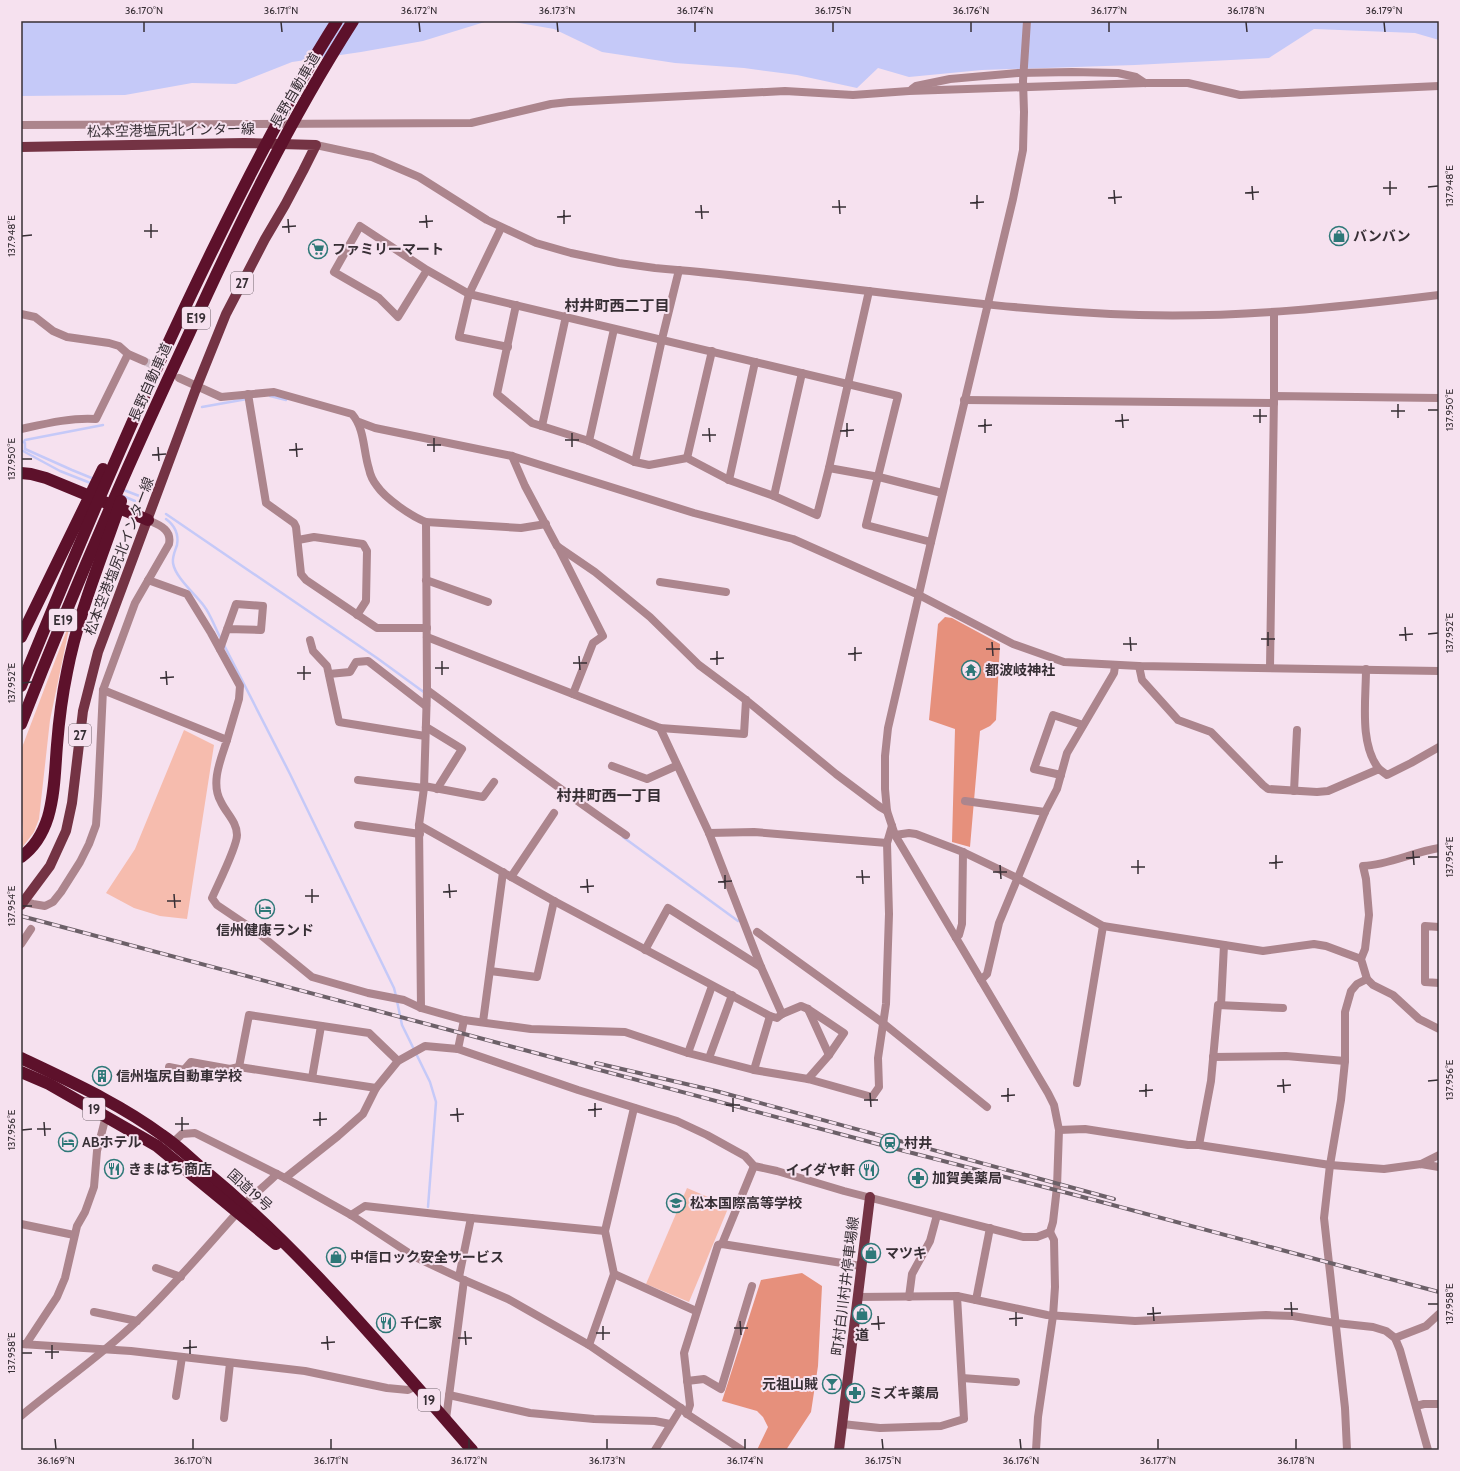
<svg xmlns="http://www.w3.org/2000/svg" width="1460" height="1471" font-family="Cabin,'Noto Sans JP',sans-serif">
<rect width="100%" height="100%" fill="#f6e1ef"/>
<g fill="#f6bcae">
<polygon points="71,619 50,720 39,819 34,832 21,849 23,831 21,810 21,750"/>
<polygon points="184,730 214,745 187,919 160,916 134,908 106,893 135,849"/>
<polygon points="687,1188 729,1206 689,1302 646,1284"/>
</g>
<g fill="#e6907c">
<polygon points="945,617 952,618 1000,644 996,720 990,726 980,731 970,847 952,842 955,729 929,720 938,624"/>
<polygon points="802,1273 822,1286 818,1366 811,1412 786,1450 757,1450 768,1427 763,1417 757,1411 722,1401 761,1280"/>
</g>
<g fill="#c5c9f8">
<polygon points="21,21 488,21 423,41 361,52 292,62 236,84 192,83 125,95 21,96"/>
<polygon points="508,21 1439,21 1439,40 1415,33 1314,29 1269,58 1135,65 982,70 909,77 878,68 857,88 797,75 744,68 675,63 602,52 554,29"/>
</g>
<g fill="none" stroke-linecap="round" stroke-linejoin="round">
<g stroke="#c5c9f8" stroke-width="2.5">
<polyline points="270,396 286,400"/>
<polyline points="202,407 247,399"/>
<polyline points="21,441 25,443 25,449"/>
<polyline points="24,442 25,440 103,425"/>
<polyline points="25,449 72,470 94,479"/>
<polyline points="23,451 60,471 93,484"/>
<polyline points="121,489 142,497"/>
<polyline points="123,496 135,501"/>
<polyline points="166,514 377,658 425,693"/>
<path d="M166 519C174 525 179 534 177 545 175 551 172 557 173 563 175 577 195 594 204 606 211 615 215 628 221 639"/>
<polyline points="224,645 290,774 394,988 396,996"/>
<polyline points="623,837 738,921"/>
<polyline points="397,1001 402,1025 430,1082 436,1102 428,1207"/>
</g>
<polyline stroke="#d0bdca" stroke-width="8" stroke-dasharray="8 4" stroke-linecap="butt" points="144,361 174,375"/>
<g stroke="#ac858d" stroke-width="8">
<polyline points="912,89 916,86 950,79 1018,73 1072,72 1118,73 1136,77 1145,83"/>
<polyline points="21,125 471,123 551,104 569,102 785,91 853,95 909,91 1145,83 1188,83 1240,95 1439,86"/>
<path d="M316 145 372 157 419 177 487 220 536 243 571 253 619 263 655 268C817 281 977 310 1139 315 1240 318 1340 307 1439 295"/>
<polyline points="501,228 469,294 459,337 508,347"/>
<polyline points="427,270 398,317 379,298 334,272 360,226 427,270 469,294 898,396 866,525 931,542"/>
<polyline points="516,305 497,394 532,423 589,441 635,462 649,465 687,458 729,480 774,496 817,515 829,468 869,291"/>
<polyline points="21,314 35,317 53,331 67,337 109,343 119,346 128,354 144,361"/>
<path d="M179 378 221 397 274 392 352 414C365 429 363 450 369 469 370 474 373 481 377 486 385 498 412 517 426 522L521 528 546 524"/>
<polyline points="248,394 266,503 294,523 296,527 301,574 306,580 377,628 427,628"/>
<polyline points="1274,396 1274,312"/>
<polyline points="964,400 1274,403"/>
<polyline points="359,422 375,428 512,456 694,513 793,539 919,595 1013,644 1064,662 1139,666 1439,671"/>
<polyline points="542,426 566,316"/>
<path d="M21 429C44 424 73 417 96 419L128 354"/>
<polyline points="589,441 614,329"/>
<polyline points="512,456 525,486 557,546 595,572 650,617 699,665 746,700 836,774 880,807 887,811"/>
<polyline points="687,458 712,351"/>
<polyline points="635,462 662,339 679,270"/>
<polyline points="829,468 879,477 942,493"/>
<polyline points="729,480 755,362"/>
<polyline points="774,496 802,373"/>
<polyline points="298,540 314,537 363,544 367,551 366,601 357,615"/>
<polyline points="558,547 603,636 593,643 573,694"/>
<polyline points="148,580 187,594 211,633 240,686 239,699 227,740"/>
<polyline points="426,580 488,602"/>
<polyline points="660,582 726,592"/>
<polyline points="427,637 660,728 744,734 746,700"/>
<polyline points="310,640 313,651 327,666 339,722 425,736"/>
<polyline points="220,649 236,604 263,606 261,630 227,629"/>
<polyline points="1139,666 1142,680 1178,720 1211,732 1263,785 1268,789 1317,792 1328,791 1379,769 1387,775 1411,763 1439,747"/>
<polyline points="1270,668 1274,396 1439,398"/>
<path d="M1366 669C1366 700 1359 744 1379 769"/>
<polyline points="329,674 350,672 356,662 368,661 426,706"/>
<path d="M103 690 227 740C221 759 210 783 221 802 226 813 237 822 237 835 237 847 218 884 212 898L217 905 257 932 312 977 368 993 404 1000 421 1008 464 1020 531 1029 625 1032 688 1053 754 1070 808 1079 872 1097 879 1087 878 1058 886 1004 889 914 887 843 892 826"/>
<path d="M427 690C493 738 558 789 626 835"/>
<polyline points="426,727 462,749 437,789"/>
<polyline points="660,728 709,833 761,967 782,1014"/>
<polyline points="612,766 647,779 676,766"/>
<polyline points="1061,775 1034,769 1053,715 1083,725"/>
<polyline points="358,780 424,788"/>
<polyline points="424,786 483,797 494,782"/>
<polyline points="1294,791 1297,730"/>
<polyline points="965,801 1045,812"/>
<polyline points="358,825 420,834"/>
<polyline points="419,825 554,901 770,1016 777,1018 782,1014 801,1006 808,1009 844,1033 829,1055 808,1079"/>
<polyline points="709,833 754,832 887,843"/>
<polyline points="895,835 909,833 916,834 963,852 1017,878 1103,926 1263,951 1314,944 1326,946 1361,959"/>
<path d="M1439 848C1413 852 1389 865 1363 866L1366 879 1369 915 1365 949 1361 959 1367 979 1373 985 1393 995 1419 1019 1439 1029"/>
<polyline points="511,877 554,813"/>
<path d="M21 901 33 904 45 906 53 902 61 892 80 862 89 844 96 825 98 796 103 690 135 603 169 544C172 529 159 525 148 520"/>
<polyline points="1439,927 1425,926 1425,982 1439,983"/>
<polyline points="757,932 883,1023 987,1107"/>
<polyline points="956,938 959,935 962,924 963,852"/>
<polyline points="21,944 31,929"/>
<polyline points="645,950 668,908 761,967"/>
<polyline points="490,971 537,977 554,901"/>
<polyline points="981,980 987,974 999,923 1045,812 1057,789 1067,753 1114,673 1115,666"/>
<polyline points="1221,1005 1224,945"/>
<polyline points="421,1008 419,825 424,788 427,690 426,522"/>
<polyline points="808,1009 829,1055"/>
<polyline points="483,1022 503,872"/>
<polyline points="458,1049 464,1020"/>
<polyline points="688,1053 712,986"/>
<polyline points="1213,1057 1286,1056 1345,1061"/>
<polyline points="709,1058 732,995"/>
<polyline points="169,1067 184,1070 191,1062 230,1069 239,1067 376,1088"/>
<polyline points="239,1067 249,1015 369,1033 398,1061"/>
<polyline points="754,1070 770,1016"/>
<polyline points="312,1078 321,1026"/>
<polyline points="1077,1083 1103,926"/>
<polyline points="634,1108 605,1231 614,1274 696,1311"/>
<polyline points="1059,1130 1085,1129 1188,1145 1199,1145 1330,1165 1384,1169 1421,1164 1439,1167"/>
<polyline points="1199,1145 1211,1081 1218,1005 1283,1008"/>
<polyline points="163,1152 182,1134 195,1133 285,1178 351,1215 415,1257 464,1280 508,1299 589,1345 681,1408 687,1414 742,1450"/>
<polyline points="1421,1164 1439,1155"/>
<polyline points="285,1178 338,1136 363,1114 376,1088 398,1061 425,1046 458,1049 578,1090 677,1121 707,1135 745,1156 754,1166 777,1171 844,1191 1023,1237 1037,1237 1050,1232 1053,1222 1057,1187 1059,1130 1054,1105 1048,1093 895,835 887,811 885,789 885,756 888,728 931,542 1013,199 1023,150 1024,112 1023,81 1027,21"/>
<polyline points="351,1215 365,1206 471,1218 605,1231"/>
<polyline points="21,1224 74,1235"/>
<polyline points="722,1244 861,1266"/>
<polyline points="156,1268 181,1277"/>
<polyline points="459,1277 471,1218"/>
<polyline points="857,1297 957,1296 1047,1315 1135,1321 1266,1315 1293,1316 1336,1323 1373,1327 1386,1331 1395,1338 1400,1350 1428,1450"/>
<polyline points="909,1297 912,1274 930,1241 937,1215"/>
<polyline points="976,1300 990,1228"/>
<polyline points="94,1312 137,1321"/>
<polyline points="1395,1338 1426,1326 1439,1314"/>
<polyline points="21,1344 131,1351 305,1371 387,1388 408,1390 416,1386"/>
<polyline points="26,1344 57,1297 65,1278 77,1226 85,1212 94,1187 97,1151 106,1116"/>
<polyline points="589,1345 614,1274"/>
<polyline points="962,1378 1016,1382"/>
<polyline points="687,1381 704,1379 721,1389 752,1286"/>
<polyline points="449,1395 530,1413 594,1419 655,1421 670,1424"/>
<polyline points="176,1396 182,1357"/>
<polyline points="1416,1406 1424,1404 1439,1404"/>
<polyline points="687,1414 690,1405 684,1353 718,1245 722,1244 754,1166"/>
<path d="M21 1416C59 1384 101 1356 136 1322 175 1285 208 1245 244 1205 254 1194 266 1185 277 1174"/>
<polyline points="224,1418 230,1363"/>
<polyline points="446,1419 464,1280"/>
<polyline points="842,1424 880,1428 941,1426 964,1419 957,1296"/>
<polyline points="655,1450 681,1408"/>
<polyline points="1036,1450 1038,1417 1053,1316 1055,1287 1054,1240 1050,1232"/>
<polyline points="1347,1450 1345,1408 1324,1218 1330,1165 1341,1100 1345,1061 1345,1012 1351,991 1357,984 1367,979"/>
</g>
<g stroke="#743344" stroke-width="10">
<polyline points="21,147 244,143 316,145 303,171 285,205 265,239 226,314 197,386 98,652 83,711 72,803 66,831 50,866 21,905"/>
<polyline points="839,1450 870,1197"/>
</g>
<g stroke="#5d112b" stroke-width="12">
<polyline points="21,473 31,474 46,478 148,520"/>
<polyline points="21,637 103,469"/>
<path d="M21 686C82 537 144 389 215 245 252 169 291 93 337 21"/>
<path d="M21 724C72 593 128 464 188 336 237 228 289 121 353 21"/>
<path d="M21 857C35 847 43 833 48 817 55 793 55 769 57 745 59 720 62 696 67 672 78 614 102 557 121 501"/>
<path d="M21 1058C69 1081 119 1103 162 1135 177 1145 190 1158 204 1170 305 1253 386 1352 472 1450"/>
<polyline points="21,1072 49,1084 157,1146 276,1244"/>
</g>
<g stroke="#6c6068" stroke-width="4">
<g id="rail">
<polyline points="21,916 889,1147 1079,1196 1439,1292"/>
<polyline points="596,1063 716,1091 1114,1199"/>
</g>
</g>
<use href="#rail" stroke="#f6e1ef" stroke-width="2.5" stroke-dasharray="8" stroke-linecap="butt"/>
</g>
<path fill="none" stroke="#372f35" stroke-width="1.5" d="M144 22V32M281 22 282 32M419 22 420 32M557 22 558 32M695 22V32M833 22V32M971 22V32M1109 22V32M1246 22 1247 32M1384 22 1385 32M1390 181V195M1252 186 1253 200M1428 187 1438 186M1383 188H1397M1114 190 1115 204M1245 193 1259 192M977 195V209M1108 198 1122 197M839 200 840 214M970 203 984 202M701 205 702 219M832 207H846M564 210V224M695 212H709M426 215 427 228M557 217 571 216M288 219 289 233M419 222 433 221M151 224V238M282 227 296 226M144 231H158M22 236 32 235M1398 404V418M1260 409V423M1428 410H1438M1391 411H1405M1122 414 1123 428M1253 416H1267M985 419V433M1115 421 1129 420M847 423V437M978 426 992 425M709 428 710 442M840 431 854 430M572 433V447M702 435H716M434 438V452M565 440H579M296 443 297 457M427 445H441M158 447 159 461M289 450 303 449M152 455 166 454M22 459H32M1405 627 1406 641M1268 632V646M1428 634 1438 633M1399 635 1413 634M1130 637 1131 651M1261 639H1275M992 642 993 656M1123 644H1137M855 647V661M986 649H1000M717 651V665M848 654 862 653M579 656 580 670M710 659 724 658M442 661V675M573 663H587M304 666V680M435 668H449M166 671 167 685M297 673H311M160 678 174 677M22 683 32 682M1413 851 1414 865M1276 855V869M1428 857H1438M1406 858 1420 857M1138 860V874M1269 863 1283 862M1000 865 1001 879M1131 867H1145M862 870 863 884M993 872H1007M725 875V889M856 877H870M587 879 588 893M718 882 732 881M449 884 450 898M580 887 594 886M312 889V903M443 892 457 891M174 894 175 908M305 896H319M167 901H181M22 906H32M1283 1079 1284 1093M1428 1081 1438 1080M1146 1084V1097M1277 1086 1291 1085M1008 1088V1102M1139 1091 1153 1090M870 1093 871 1107M1001 1096 1015 1095M733 1098V1112M864 1100H878M595 1103V1117M726 1105H740M457 1108 458 1122M588 1110 602 1109M320 1112V1126M450 1115 464 1114M182 1117V1131M313 1120 327 1119M44 1122 45 1136M175 1124H189M37 1129H51M22 1130 32 1129M1291 1302 1292 1316M1428 1304H1438M1153 1307 1154 1321M1284 1309H1298M1016 1312V1326M1147 1314 1161 1313M878 1316 879 1330M1009 1319 1023 1318M740 1321 741 1335M871 1324 885 1323M603 1326V1340M734 1328H748M465 1331 466 1345M596 1333H610M327 1336 328 1350M458 1338H472M190 1340V1354M321 1343 335 1342M52 1345V1359M183 1348 197 1347M45 1352H59M22 1353H32M55 1439 56 1449M193 1439V1449M331 1439V1449M469 1439V1449M607 1439V1449M745 1439V1449M882 1439 883 1449M1020 1439 1021 1449M1158 1439V1449M1296 1439V1449"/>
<defs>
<g id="shop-ring" transform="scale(1)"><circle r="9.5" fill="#f6e1ef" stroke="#2e7878" stroke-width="1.5"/><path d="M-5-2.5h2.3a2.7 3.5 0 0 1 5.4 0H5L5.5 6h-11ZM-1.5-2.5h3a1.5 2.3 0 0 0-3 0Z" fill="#2e7878"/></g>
<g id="supermarket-ring" transform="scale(1)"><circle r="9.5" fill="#f6e1ef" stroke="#2e7878" stroke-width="1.5"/><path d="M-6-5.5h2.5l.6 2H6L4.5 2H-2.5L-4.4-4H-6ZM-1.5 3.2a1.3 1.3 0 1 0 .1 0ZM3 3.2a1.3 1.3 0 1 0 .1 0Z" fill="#2e7878"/></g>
<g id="temple-ring" transform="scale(1)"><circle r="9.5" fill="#f6e1ef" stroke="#2e7878" stroke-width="1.5"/><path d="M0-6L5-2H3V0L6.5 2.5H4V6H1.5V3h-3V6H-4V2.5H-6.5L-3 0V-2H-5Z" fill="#2e7878"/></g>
<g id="hotel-ring" transform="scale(1)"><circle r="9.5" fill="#f6e1ef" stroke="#2e7878" stroke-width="1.5"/><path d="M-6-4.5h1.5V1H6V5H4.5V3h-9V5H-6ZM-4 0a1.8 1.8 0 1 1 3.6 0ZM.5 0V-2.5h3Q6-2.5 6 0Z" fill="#2e7878"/></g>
<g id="building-ring" transform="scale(1)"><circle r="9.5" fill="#f6e1ef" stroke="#2e7878" stroke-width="1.5"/><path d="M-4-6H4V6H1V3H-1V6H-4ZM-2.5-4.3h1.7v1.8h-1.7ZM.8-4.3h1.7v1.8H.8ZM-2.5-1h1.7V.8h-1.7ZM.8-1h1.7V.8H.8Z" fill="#2e7878"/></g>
<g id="station-ring" transform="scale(1)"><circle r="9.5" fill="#f6e1ef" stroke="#2e7878" stroke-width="1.5"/><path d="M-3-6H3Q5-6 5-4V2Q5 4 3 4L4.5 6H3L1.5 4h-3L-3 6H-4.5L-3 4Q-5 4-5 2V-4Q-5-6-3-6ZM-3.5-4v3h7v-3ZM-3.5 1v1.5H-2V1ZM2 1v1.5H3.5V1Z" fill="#2e7878"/></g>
<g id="restaurant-ring" transform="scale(1)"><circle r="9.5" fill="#f6e1ef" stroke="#2e7878" stroke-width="1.5"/><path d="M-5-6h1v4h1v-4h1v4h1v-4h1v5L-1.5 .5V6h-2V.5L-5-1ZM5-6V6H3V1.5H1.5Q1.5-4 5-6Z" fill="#2e7878"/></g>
<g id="pharmacy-ring" transform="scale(1)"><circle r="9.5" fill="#f6e1ef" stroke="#2e7878" stroke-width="1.5"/><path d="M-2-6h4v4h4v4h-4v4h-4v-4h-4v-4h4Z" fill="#2e7878"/></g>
<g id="school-ring" transform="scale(1)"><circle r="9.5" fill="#f6e1ef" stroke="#2e7878" stroke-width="1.5"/><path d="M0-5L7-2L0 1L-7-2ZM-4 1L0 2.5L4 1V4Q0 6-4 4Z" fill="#2e7878"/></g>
<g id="bar-ring" transform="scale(1)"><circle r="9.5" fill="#f6e1ef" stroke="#2e7878" stroke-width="1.5"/><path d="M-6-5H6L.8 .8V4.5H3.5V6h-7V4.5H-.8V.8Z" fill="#2e7878"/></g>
</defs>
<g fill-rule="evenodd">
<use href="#shop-ring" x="1339" y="236"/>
<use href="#supermarket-ring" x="318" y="249"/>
<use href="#temple-ring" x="971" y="670"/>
<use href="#hotel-ring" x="265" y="909"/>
<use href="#building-ring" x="102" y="1076"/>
<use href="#hotel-ring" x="68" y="1142"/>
<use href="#station-ring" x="890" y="1143"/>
<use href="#restaurant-ring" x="114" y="1169"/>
<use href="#restaurant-ring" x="869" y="1170"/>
<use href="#pharmacy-ring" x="918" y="1178"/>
<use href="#school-ring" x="676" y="1203"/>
<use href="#shop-ring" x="871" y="1253"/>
<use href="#shop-ring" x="336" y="1257"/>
<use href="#shop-ring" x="862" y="1314"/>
<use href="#restaurant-ring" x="386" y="1323"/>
<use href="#bar-ring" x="832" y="1384"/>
<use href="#pharmacy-ring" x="855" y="1393"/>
</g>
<g text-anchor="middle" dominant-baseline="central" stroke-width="4" stroke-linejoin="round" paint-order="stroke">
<g fill="#f6e1ef" stroke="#70646d" stroke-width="1">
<rect x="231" y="272" width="22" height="22" rx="3"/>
<rect x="182" y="307" width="28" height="22" rx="3"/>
<rect x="49" y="609" width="28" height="22" rx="3"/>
<rect x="69" y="724" width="22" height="22" rx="3"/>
<rect x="83" y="1098" width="22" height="22" rx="3"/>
<rect x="418" y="1389" width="22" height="22" rx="3"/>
</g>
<g font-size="13" font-weight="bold" fill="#372f35">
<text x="242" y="283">27</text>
<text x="196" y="318">E19</text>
<text x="63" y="620">E19</text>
<text x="80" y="735">27</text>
<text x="94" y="1109">19</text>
<text x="429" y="1400">19</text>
</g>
<g font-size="14" fill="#372f35" stroke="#f6e1ef">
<text transform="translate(295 90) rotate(-60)">長野自動車道</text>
<text transform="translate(171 130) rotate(-1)">松本空港塩尻北インター線</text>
<text transform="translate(150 382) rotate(-66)">長野自動車道</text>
<text transform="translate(119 556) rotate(-69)">松本空港塩尻北インター線</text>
<text transform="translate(250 1190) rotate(42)">国道19号</text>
<text transform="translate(845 1286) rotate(-83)">町村白川村井停車場線</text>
</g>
<g font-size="14" font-weight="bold" fill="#372f35" stroke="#f6e1ef" text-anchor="start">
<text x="1353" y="236">バンバン</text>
<text x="332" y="249">ファミリーマート</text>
<text x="985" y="670">都波岐神社</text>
<text x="265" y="930" text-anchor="middle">信州健康ランド</text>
<text x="116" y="1076">信州塩尻自動車学校</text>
<text x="82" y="1142">ABホテル</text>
<text x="904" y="1143">村井</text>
<text x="128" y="1169">きまはち商店</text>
<text x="855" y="1170" text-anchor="end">イイダヤ軒</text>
<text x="932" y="1178">加賀美薬局</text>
<text x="690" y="1203">松本国際高等学校</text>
<text x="885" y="1253">マツキ</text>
<text x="350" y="1257">中信ロック安全サービス</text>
<text x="400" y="1323">千仁家</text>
<text x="862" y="1335" text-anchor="middle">道</text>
<text x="818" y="1384" text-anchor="end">元祖山賊</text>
<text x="869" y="1393">ミズキ薬局</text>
</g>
<g font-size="15" font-weight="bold" fill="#372f35" stroke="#f6e1ef">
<text x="617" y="306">村井町西二丁目</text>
<text x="609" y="796">村井町西一丁目</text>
</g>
</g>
<rect width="1460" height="1471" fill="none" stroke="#f6e1ef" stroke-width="44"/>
<rect x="22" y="22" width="1416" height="1427" fill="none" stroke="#372f35" stroke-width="1.5"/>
<g font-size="10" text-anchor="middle" fill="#372f35">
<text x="144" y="14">36.170°N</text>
<text x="281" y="14">36.171°N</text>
<text x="419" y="14">36.172°N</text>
<text x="557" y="14">36.173°N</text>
<text x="695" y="14">36.174°N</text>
<text x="833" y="14">36.175°N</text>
<text x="971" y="14">36.176°N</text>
<text x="1109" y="14">36.177°N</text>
<text x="1246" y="14">36.178°N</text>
<text x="1384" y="14">36.179°N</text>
<text transform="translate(1449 186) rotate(-90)" y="4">137.948°E</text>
<text transform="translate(11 236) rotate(-90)" y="4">137.948°E</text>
<text transform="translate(1449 410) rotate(-90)" y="4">137.950°E</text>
<text transform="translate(11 459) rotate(-90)" y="4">137.950°E</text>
<text transform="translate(1449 633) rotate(-90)" y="4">137.952°E</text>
<text transform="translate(11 683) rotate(-90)" y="4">137.952°E</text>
<text transform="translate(1449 857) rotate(-90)" y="4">137.954°E</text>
<text transform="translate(11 906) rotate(-90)" y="4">137.954°E</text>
<text transform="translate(1449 1080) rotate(-90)" y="4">137.956°E</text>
<text transform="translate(11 1130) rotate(-90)" y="4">137.956°E</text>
<text transform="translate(1449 1304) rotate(-90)" y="4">137.958°E</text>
<text transform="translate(11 1353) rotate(-90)" y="4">137.958°E</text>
<text x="56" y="1464">36.169°N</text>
<text x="193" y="1464">36.170°N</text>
<text x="331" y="1464">36.171°N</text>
<text x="469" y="1464">36.172°N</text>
<text x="607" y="1464">36.173°N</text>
<text x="745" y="1464">36.174°N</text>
<text x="883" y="1464">36.175°N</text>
<text x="1021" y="1464">36.176°N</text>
<text x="1158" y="1464">36.177°N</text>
<text x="1296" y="1464">36.178°N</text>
</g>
</svg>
